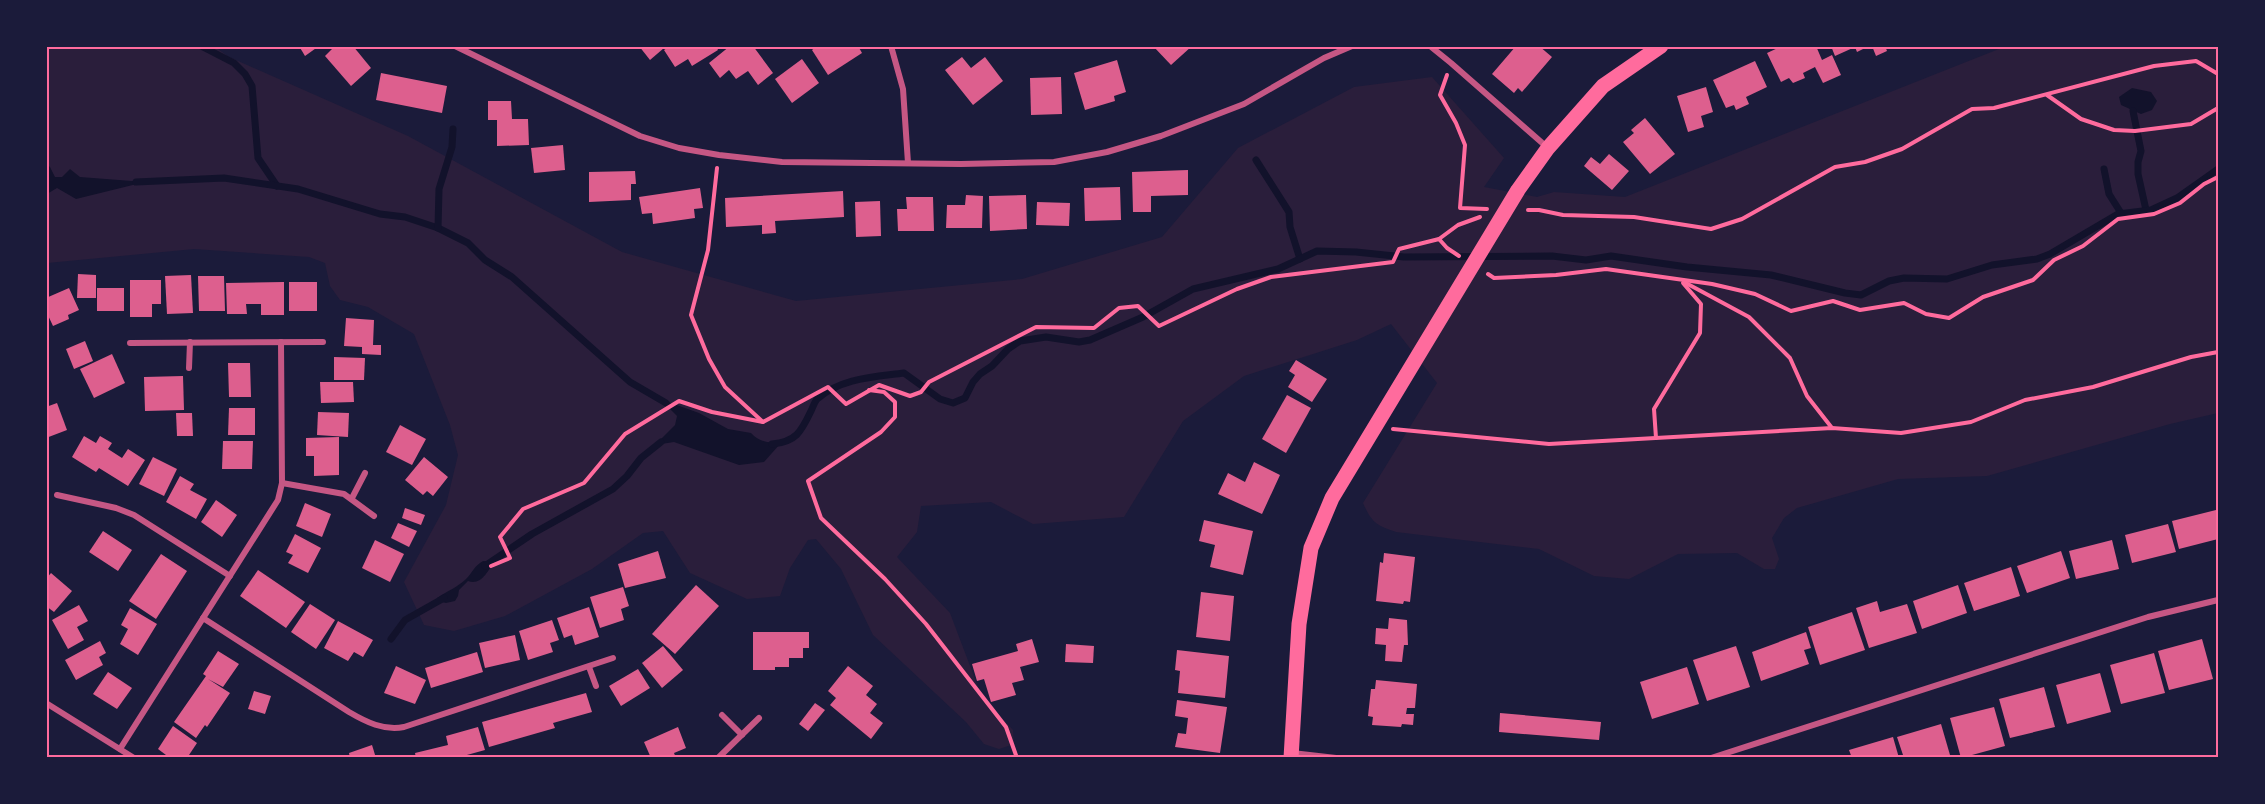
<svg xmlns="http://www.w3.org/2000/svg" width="2265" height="804" font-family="'PT Sans',sans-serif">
<rect width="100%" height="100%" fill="#1b1b3a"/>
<path fill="#2a1e3b" d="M47 47H215L229 57 408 136 622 252 796 301 1022 279 1162 237 1238 148 1354 87 1432 77 1504 158 1484 187 1537 197 1554 192 1625 197 2004 47H2218V413L2170 424 1987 476 1898 479 1797 508 1784 518 1772 538 1779 559 1775 569H1764L1737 553 1678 554 1629 579 1594 576 1539 549 1396 532C1376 525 1372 523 1363 503L1437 383 1391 324 1357 340 1244 376 1183 421 1124 517 1033 524 991 502 921 506 917 532 897 557 950 613 981 695 1013 730 1014 744 999 749 984 744 966 722 873 635 841 569 816 539 808 540 790 568 780 596 747 599 690 573 663 531 643 533 592 569 505 616 454 631 424 625 404 582 446 505 458 455 450 425 414 334 368 307 340 300 330 286 325 263 309 257 194 249 47 263Z"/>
<g fill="#12122b">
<polygon points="2132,88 2151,92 2157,101 2152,110 2141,114 2121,105 2119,97"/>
<polygon points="47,164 50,167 55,177 62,177 70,169 80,177 145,182 76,199 57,188 47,194"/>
<path d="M660 399 699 413 728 429 751 433C759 442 768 442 780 444L764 462 739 465 674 442 655 445 675 425 677 416Z"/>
<path d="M483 561 494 562C488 571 481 586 468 581L459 590 458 596 455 601 446 603 437 601V598C447 591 458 587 466 579 473 572 474 566 483 561Z"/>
</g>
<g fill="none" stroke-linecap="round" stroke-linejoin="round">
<g stroke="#12122b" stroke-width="7">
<polyline points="201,46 234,63 245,74 252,86 258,158 277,186"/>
<polyline points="2133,111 2141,151 2138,162 2138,174 2146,210"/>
<polyline points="1256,160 1289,212 1290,227 1300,259"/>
<polyline points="2104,169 2109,194 2121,213"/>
<polyline points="136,182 224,178 298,189 380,214 405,217 438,228 468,243 485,260 512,277 630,382 666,403"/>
<polyline points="438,228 439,189 452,147 453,129"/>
<path d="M772 444C796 442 801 432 811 411 813 407 814 403 817 399 841 378 874 377 904 373L940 399 953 403 965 398 973 382 980 374 992 366 1008 349 1020 341 1046 337 1079 342 1090 340 1143 317 1193 289 1278 269 1317 251 1356 252 1404 257 1552 256 1586 260 1611 256 1687 267 1771 275 1845 293 1861 295 1889 281 1904 278 1947 279 1992 265 2037 259 2050 254 2118 214 2151 210 2177 198 2218 169"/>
<polyline points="485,566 532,534 613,489 627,476 641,458 661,442"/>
<polyline points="391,639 405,620 444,598"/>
</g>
</g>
<g fill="#dd5f8e">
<polygon points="299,46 319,46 305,56"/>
<polygon points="335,46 353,46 371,68 351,86 325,56"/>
<polygon points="639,46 663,46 664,48 650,60"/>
<polygon points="670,46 716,46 718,50 692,66 688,59 675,67 664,50"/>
<polygon points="730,46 753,46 773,73 758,85 748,71 736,79 729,70 720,78 709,63"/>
<polygon points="817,46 858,46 862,53 828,75 812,50"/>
<polygon points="1153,46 1192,46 1171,65"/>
<polygon points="1516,46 1539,46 1552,57 1522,92 1518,88 1514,93 1492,74"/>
<polygon points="1782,46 1816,46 1822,60 1832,55 1841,75 1823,83 1815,67 1803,73 1805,78 1793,83 1789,78 1781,82 1767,53"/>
<polygon points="1831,46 1869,46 1857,52 1855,47 1835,56"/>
<polygon points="1872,46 1885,46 1887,51 1876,56"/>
<polygon points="962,57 971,68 985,57 1003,81 973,105 945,70"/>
<polygon points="802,59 819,83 792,103 775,79"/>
<polygon points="1117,60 1126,92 1114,96 1115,101 1085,110 1074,73"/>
<polygon points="1755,61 1767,87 1746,97 1749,104 1736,110 1734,105 1726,108 1713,80"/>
<polygon points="381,73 447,86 442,113 376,100"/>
<polygon points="1061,77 1062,114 1031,115 1030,78"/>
<polygon points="1706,87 1713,112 1701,116 1704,127 1688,132 1677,96"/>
<polygon points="488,101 511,101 512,119 528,119 529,145 497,146 497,120 488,120"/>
<polygon points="1645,118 1675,154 1650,174 1623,142 1634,133 1631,130"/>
<polygon points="563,145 565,170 534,173 531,148"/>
<polygon points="1609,154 1629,171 1612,190 1584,166 1591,157 1600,164"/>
<polygon points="1188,170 1188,195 1151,196 1151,212 1133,212 1132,172"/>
<polygon points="635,171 636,184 631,184 631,200 589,202 589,172"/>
<polygon points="1120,187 1121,220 1085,221 1084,188"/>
<polygon points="700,188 703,208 694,209 695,218 653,224 652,213 642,214 639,197"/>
<polygon points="843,191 844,217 775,221 776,233 762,234 762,225 726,227 725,198"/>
<polygon points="966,195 983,196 982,228 946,228 947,205 965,205"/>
<polygon points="1026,195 1027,229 990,231 989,196"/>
<polygon points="906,197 933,197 934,231 898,231 897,209 907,209"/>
<polygon points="880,201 881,236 856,237 855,202"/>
<polygon points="1037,202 1070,203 1069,226 1036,225"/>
<polygon points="78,274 96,275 96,298 77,298"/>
<polygon points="191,275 193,313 167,314 165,276"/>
<polygon points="198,276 224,276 225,311 199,311"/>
<polygon points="130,280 161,280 161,304 152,304 152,317 130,317"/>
<polygon points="284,282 284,315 261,315 261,304 246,304 247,314 227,314 226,283"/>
<rect x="289" y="282" width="28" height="29"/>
<polygon points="69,288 79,310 68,315 69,319 53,326 46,311 46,298"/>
<rect x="97" y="288" width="27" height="23"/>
<polygon points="346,318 374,320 373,345 381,345 381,355 362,354 362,347 344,346"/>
<polygon points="85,341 93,361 74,369 66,349"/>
<polygon points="112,354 125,383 94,398 80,369"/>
<polygon points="334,357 365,358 364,380 334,380"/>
<polygon points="1296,360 1327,379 1312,402 1288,387 1295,375 1289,371"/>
<polygon points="228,363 250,363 251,397 229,397"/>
<polygon points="183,376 184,410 145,411 144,377"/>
<polygon points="320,382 353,382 354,402 321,403"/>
<polygon points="1287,395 1311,408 1286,453 1262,439"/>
<polygon points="57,403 67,430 46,438 46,407"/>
<polygon points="229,408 255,408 255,435 228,435"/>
<polygon points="318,412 349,413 348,437 317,435"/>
<polygon points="176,413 192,413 193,436 177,436"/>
<polygon points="400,425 426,439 412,465 386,452"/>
<polygon points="84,436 96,443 100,436 112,443 108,449 122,458 128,449 145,460 128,486 99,468 96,472 72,457"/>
<polygon points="339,437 339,475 314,476 314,456 306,456 306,438"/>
<polygon points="223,441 253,441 252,469 222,469"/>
<polygon points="153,457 177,469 164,496 139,484"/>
<polygon points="424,457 448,477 433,496 427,491 423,495 405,480"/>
<polygon points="1254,462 1280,475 1262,514 1218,494 1228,473 1245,482"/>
<polygon points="180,476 194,484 190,490 207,499 196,519 166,502"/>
<polygon points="216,500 237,515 222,537 201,522"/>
<polygon points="305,503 331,514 322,537 296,526"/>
<polygon points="405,508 425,515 421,525 402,518"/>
<polygon points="2216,510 2218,520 2218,539 2179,549 2172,521"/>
<polygon points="1204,520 1253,531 1243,575 1210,567 1215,545 1199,541"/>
<polygon points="398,523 417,531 409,547 391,538"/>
<polygon points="2168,524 2176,552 2132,563 2125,535"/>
<polygon points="103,531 132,550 118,571 89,552"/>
<polygon points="295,534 321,548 308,573 288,563 293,555 286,552"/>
<polygon points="375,540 404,554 390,582 362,568"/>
<polygon points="2112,540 2119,569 2076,579 2069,551"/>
<polygon points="658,551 666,578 625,588 618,564"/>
<polygon points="2061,551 2070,578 2027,593 2017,566"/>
<polygon points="1384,553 1415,557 1410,602 1404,601 1403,604 1376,601 1380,562 1383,563"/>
<polygon points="161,554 187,571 156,619 129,601"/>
<polygon points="2011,567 2020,596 1974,611 1964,583"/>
<polygon points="258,570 305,602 286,628 240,596"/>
<polygon points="51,573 72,591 54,612 46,606 46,579"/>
<polygon points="696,585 719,606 675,654 652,634"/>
<polygon points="1958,585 1967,613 1922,629 1913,601"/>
<polygon points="623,587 629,606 621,609 624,620 600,628 590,597"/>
<polygon points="1201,592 1234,596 1230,641 1196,637"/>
<polygon points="1877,601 1880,612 1907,604 1917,633 1869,648 1856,608"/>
<polygon points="310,604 335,620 316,649 291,632"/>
<polygon points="79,605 88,621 77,627 84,640 68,649 52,620"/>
<polygon points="589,607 599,637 575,645 572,635 564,638 557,618"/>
<polygon points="130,608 157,624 138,655 120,644 128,629 121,625"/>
<polygon points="1852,612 1865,650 1820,665 1808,627"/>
<polygon points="1389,618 1407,620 1408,645 1404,645 1402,662 1385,661 1386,645 1375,644 1376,628 1388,629"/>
<polygon points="552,620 559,640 550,643 553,652 528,660 519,631"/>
<polygon points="338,621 373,640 363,657 354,652 348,661 324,648"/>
<polygon points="753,632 809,632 809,648 803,648 803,658 789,658 789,667 775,667 775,670 753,670"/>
<polygon points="1806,632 1811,648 1804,650 1809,664 1761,681 1752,652"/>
<polygon points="515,635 520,660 485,668 479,643"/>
<polygon points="1032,639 1039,662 1020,667 1024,680 1012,683 1016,695 991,702 984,679 977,681 972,664 1018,651 1016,644"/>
<polygon points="2202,639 2213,679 2169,690 2158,651"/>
<polygon points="100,641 106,653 99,657 103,665 76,680 65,660"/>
<polygon points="1066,644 1094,646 1093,663 1065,662"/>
<polygon points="663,646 683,670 662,688 642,663"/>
<polygon points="1736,646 1750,687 1707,701 1693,660"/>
<polygon points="1177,650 1229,656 1225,698 1178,693 1180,671 1175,670"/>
<polygon points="218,651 239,664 223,687 208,679 230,693 207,727 205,725 196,738 174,722 206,676 203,674"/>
<polygon points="477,652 483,672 431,688 425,668"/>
<polygon points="2154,653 2165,693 2121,704 2110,665"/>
<polygon points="396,666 426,680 415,704 384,693"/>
<polygon points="848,666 873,686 866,695 877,704 870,713 883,723 871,739 830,705 836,698 828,691"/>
<polygon points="1687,667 1699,704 1652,719 1640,682"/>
<polygon points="638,669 650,688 621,706 609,686"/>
<polygon points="108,672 132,688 117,709 93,694"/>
<polygon points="2100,673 2111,712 2067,724 2056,685"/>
<polygon points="1376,680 1417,684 1415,708 1407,708 1406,714 1414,714 1413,725 1402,724 1401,727 1372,725 1373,717 1368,716 1371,689 1375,689"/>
<polygon points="2044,687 2055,727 2010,738 1999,699"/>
<polygon points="254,691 271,696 265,714 248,709"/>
<polygon points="586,693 592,712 553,723 555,728 489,747 482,722"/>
<polygon points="1177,700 1227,707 1220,753 1175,747 1178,733 1186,734 1188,718 1175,716"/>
<polygon points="815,703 825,710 808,731 799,724"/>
<polygon points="1994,707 2005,746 1961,758 1950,718"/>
<polygon points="1500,713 1601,722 1599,740 1499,732"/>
<polygon points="1941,724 1950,755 1942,758 1904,758 1897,737"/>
<polygon points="173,726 197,743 187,758 170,758 158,749"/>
<polygon points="478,727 485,750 456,758 416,758 415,753 448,745 446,736"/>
<polygon points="678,727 686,748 674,753 676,758 651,758 644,742"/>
<polygon points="1893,737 1899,758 1852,758 1849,750"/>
<polygon points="372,745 376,758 350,758 349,753"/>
</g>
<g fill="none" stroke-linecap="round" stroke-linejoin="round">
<g stroke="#ff6b9d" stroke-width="4">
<polyline points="1447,75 1440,95 1456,123 1465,145 1460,208 1487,209"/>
<polyline points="2047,95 2081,119 2114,130 2135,131 2191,124 2218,108"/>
<polyline points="717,168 708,250 691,315 709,359 725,387 763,422"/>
<polyline points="1528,210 1539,210 1563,215 1634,217 1711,229 1742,219 1835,167 1865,162 1902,149 1972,109 1994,108 2154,66 2196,61 2218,74"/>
<polyline points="1439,239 1458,225 1480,217"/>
<polyline points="1488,274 1494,278 1556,275 1606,269 1712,284 1755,294 1791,311 1833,301 1860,310 1904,303 1926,314 1949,318 1983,297 2033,280 2054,260 2083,246 2118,219 2154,214 2180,203 2204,184 2218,177"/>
<polyline points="1684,282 1749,317 1790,358 1807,396 1832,428"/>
<polyline points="869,390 884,392 895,402 895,417 881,432 808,481 821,518 885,579 926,624 1006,727 1017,758"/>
<polyline points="1393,429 1549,444 1832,428 1901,433 1971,422 2025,400 2093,387 2191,357 2218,352"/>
<polyline points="1656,438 1654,409 1700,333 1701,304 1683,283"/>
<polyline points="491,566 510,558 500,537 523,509 584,483 625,434 679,401 712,412 763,422 828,387 846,404 879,385 910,396 921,392 929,382 1036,327 1094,328 1119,308 1138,306 1159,326 1237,289 1271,277 1393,262 1399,249 1439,239 1447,248 1459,256"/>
</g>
<g stroke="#c65784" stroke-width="6">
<polyline points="455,46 640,136 679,148 719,155 782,162 961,164 1054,162 1107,152 1161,136 1244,104 1324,58 1352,46"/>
<polyline points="891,46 903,89 908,163"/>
<polyline points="1430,46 1451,63 1548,148"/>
<polyline points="130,343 323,342"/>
<polyline points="189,368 190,342"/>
<polyline points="282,483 344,494 374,516"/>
<polyline points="57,495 116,508 134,515 230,576"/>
<polyline points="352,498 365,473"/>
<path d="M203 618 349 712C366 722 384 731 404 727L613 658"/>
<polyline points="589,667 596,686"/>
<polyline points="46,703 134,758"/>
<polyline points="722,715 742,735"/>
<polyline points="120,749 278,500 282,483 281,342"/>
<polyline points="1292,753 1336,758"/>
<polyline points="718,758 759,718"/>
<polyline points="1711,758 2148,617 2218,600"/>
</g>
<polyline stroke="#ff6b9d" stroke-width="15" points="1291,758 1299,624 1311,548 1332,498 1518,190 1548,148 1603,86 1661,46"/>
</g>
<rect width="2265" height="804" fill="none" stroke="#1b1b3a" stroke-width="96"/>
<rect x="48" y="48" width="2169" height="708" fill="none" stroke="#ff6b9d" stroke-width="2"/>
</svg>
